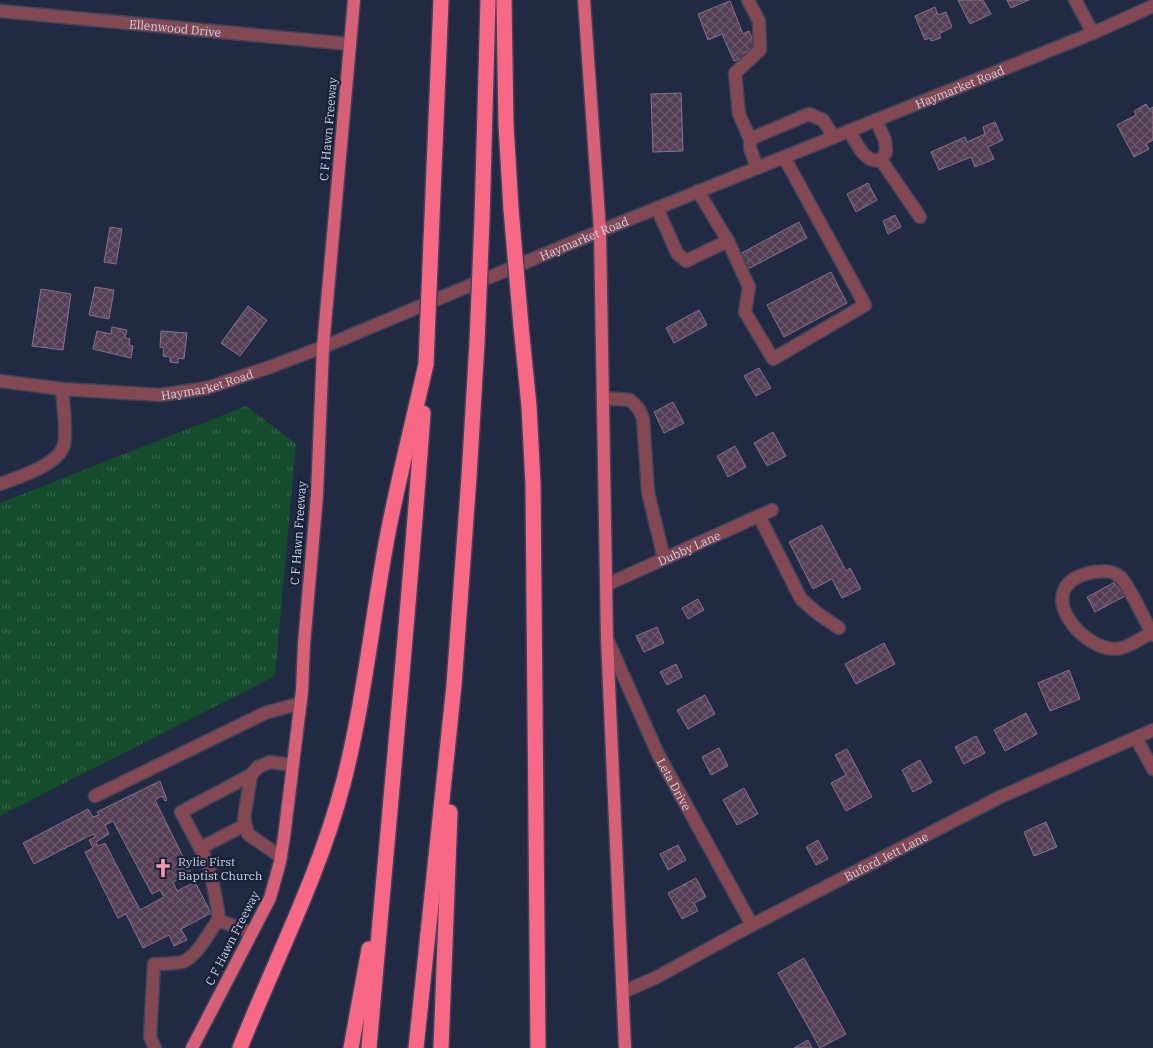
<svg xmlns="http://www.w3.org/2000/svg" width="1153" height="1048" font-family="'IBM Plex Serif',serif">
<defs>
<pattern id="grass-tufts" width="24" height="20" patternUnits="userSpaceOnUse" patternTransform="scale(1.25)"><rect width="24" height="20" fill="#144d2b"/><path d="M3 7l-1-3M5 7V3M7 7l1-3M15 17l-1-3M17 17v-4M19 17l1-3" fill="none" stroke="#35664a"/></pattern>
<pattern id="building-cross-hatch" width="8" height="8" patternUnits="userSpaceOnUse" patternTransform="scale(1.25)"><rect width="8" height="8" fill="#543e54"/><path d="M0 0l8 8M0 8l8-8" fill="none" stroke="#6b596c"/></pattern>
</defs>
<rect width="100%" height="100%" fill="#202a42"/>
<polygon fill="url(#grass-tufts)" points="246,406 296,444 275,676 0,816 0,503"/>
<g fill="url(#building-cross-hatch)" stroke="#897189" fill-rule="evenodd">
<polygon points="958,0 983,0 991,14 970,24"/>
<polygon points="1007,0 1029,0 1011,8"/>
<polygon points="730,1 743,34 749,31 756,47 745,52 747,56 734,61 722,34 708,40 698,14"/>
<polygon points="935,7 938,15 946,12 952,27 939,34 941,38 931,41 930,38 925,40 915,16"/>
<polygon points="681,93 683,151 653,152 651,94"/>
<polygon points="1146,104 1149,109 1153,107 1153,140 1146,144 1149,149 1134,157 1117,125 1136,115 1134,111"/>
<polygon points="995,122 1003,140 988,147 994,159 975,167 971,157 939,170 931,152 965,137 967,142 985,134 983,127"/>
<polygon points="868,183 877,200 856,212 847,194"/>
<polygon points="895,215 901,227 888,234 883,221"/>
<polygon points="799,222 807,238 744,271 736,256"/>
<polygon points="110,227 122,229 116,264 104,262"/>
<polygon points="831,272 847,303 784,337 767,305"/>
<polygon points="95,287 114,290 109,319 89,315"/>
<polygon points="41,289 71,294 63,350 32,346"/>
<polygon points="248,306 267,320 240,356 221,343"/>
<polygon points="699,310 707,325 674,343 666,328"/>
<polygon points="112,327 127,330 125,338 130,339 129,345 133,346 131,358 93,349 97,331 111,334"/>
<polygon points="161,331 187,333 184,359 178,358 178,363 170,362 170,357 163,356 164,348 160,347"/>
<polygon points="759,368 771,388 756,396 744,376"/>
<polygon points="673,402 684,423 664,433 654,412"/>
<polygon points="773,432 786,456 767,466 754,443"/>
<polygon points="735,446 746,467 728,477 717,456"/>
<polygon points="822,525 846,571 850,568 861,589 842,598 832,579 813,589 789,542"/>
<polygon points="1117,581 1125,596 1095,612 1087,597"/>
<polygon points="698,599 704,610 688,619 682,608"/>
<polygon points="657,627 664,643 644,652 636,636"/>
<polygon points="884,643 895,664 856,684 845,664"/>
<polygon points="676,664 682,677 667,685 660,672"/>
<polygon points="1069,670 1080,699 1050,711 1038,683"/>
<polygon points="705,695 715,714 688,729 677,710"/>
<polygon points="1026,713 1037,734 1005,751 994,730"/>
<polygon points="976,736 985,753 964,764 955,747"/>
<polygon points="719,748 728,766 711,775 702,757"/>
<polygon points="847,749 872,797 846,811 831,783 846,775 835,755"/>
<polygon points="920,760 932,782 913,792 902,770"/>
<path d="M160 781 167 800 165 801 162 796 155 800 191 873 173 882 177 891 195 882 211 913 181 929 187 940 174 946 169 935 143 948 126 914 118 918 85 852 93 848 89 840 95 837 93 834 34 864 23 843 88 809 93 817 99 815 97 812ZM113 821 152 894 160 890 164 897 140 910 105 843 98 846 96 842 109 834 105 825Z"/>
<polygon points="744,788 758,814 737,825 723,800"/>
<polygon points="1046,822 1057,847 1034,856 1024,832"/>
<polygon points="818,840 828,859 816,865 806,847"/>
<polygon points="678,845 686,860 668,870 660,854"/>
<polygon points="696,878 706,897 694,903 698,911 682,919 668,893"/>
<polygon points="804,958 846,1034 820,1048 778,973"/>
<polygon points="808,1040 812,1048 794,1048"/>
</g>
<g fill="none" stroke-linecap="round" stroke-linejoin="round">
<g stroke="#3c455c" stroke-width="15">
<g id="minor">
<polyline points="748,0 759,21 760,50 735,73 739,114 750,139"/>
<polyline points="1075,0 1093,33"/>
<path id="s1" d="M0 11 350 44"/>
<path d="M849 131C857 143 864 164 881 160L886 152 885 140 876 120"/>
<polyline points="881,160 920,217"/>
<polyline points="757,168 750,148 750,139 809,114 823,120 834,137"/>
<polyline points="698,191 728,241 749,287 745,312 773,359 865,305 784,157"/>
<polyline points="657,208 677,253 686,261 728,241"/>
<path id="s2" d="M0 381 62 389 161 395 207 388 270 367 323 347 600 231 1093 33 1153 6"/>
<polyline points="603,398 630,400 639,409 643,419 648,492 664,559"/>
<path d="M0 484C18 477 60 465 64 444 67 433 63 402 62 389"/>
<polyline points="759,516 801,599 817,613 839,628"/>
<path id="s3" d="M606 585 772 510"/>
<path d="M1152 633C1142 637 1131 646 1121 648 1085 657 1025 584 1094 572 1103 571 1112 570 1119 576 1128 583 1145 621 1152 633L1153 635"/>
<path id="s4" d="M608 641 658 754 752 925"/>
<polyline points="1136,738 1153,769"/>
<polyline points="251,775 181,812 209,865 218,910 218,920 252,933"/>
<polyline points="95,796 265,713 301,703"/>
<polyline points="200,848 245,825"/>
<polyline points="281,857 248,834 244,818 251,775 258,767 270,762 293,765"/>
<path id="s5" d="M623 992 655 978 752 925 1000 797 1153 730"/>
<path d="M155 1048 150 1037 154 964C163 964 173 964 182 962 197 957 209 932 218 920"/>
</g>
</g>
<g stroke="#3c455c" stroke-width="15">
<g id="major">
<polyline points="584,0 600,231 607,639 625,1048"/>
<polyline points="192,1048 270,898 280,862 284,837 302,691 304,644 317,495 323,347 354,0"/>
</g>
</g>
<g stroke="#3c455c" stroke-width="18">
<g id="highway">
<polyline points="504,0 506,125 511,209"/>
<polyline points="482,220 488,0"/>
<polyline points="431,242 441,0"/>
<polyline points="521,326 529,406 533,484 538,1048"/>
<path d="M240 1048C275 960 319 876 343 784 364 703 372 619 387 538 398 480 413 422 426 364"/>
<polyline points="351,1048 369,949"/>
<path d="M369 1048C387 836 408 625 423 413"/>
<polyline points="416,1048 454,685 469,477 477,343"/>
<polyline points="441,1048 450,812"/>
</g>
</g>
<use href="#minor" stroke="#834851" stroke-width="12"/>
<use href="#major" stroke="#d76076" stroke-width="12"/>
<use href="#highway" stroke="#f86885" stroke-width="15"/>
<g stroke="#3c455c" stroke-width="18" stroke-linecap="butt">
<g id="highway-bridge">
<polyline points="511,209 521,326"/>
<polyline points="477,343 482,220"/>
<polyline points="426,364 431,242"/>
</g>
</g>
<use href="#highway-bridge" stroke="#f86885" stroke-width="15"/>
</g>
<defs>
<g id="church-bare" transform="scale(1.5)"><path d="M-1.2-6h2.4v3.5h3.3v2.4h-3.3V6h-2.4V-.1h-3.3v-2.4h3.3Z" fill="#f39aa9" stroke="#172138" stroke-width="2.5" paint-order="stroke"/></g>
</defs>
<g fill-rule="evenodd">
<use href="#church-bare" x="163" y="868"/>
</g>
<g text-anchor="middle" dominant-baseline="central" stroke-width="4.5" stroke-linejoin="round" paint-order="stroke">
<g font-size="12" fill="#cdd4e4" stroke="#172138">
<text stroke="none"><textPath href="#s1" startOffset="176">Ellenwood Drive</textPath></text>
<text stroke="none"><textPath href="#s2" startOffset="1019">Haymarket Road</textPath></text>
<text transform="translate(328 129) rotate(-85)">C F Hawn Freeway</text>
<text stroke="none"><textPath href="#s2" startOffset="614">Haymarket Road</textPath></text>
<text stroke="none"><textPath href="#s2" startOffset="209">Haymarket Road</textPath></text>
<text transform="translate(298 533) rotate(-86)">C F Hawn Freeway</text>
<text stroke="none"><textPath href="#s3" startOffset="91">Dubby Lane</textPath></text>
<text stroke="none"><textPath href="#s4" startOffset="158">Leta Drive</textPath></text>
<text stroke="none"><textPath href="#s5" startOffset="296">Buford Jett Lane</textPath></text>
<text transform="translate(232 938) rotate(-63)">C F Hawn Freeway</text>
</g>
<g font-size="12" fill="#cdd4e4" stroke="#172138" text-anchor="start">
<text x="178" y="861">Rylie First<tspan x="178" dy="14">Baptist Church</tspan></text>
</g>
</g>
</svg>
